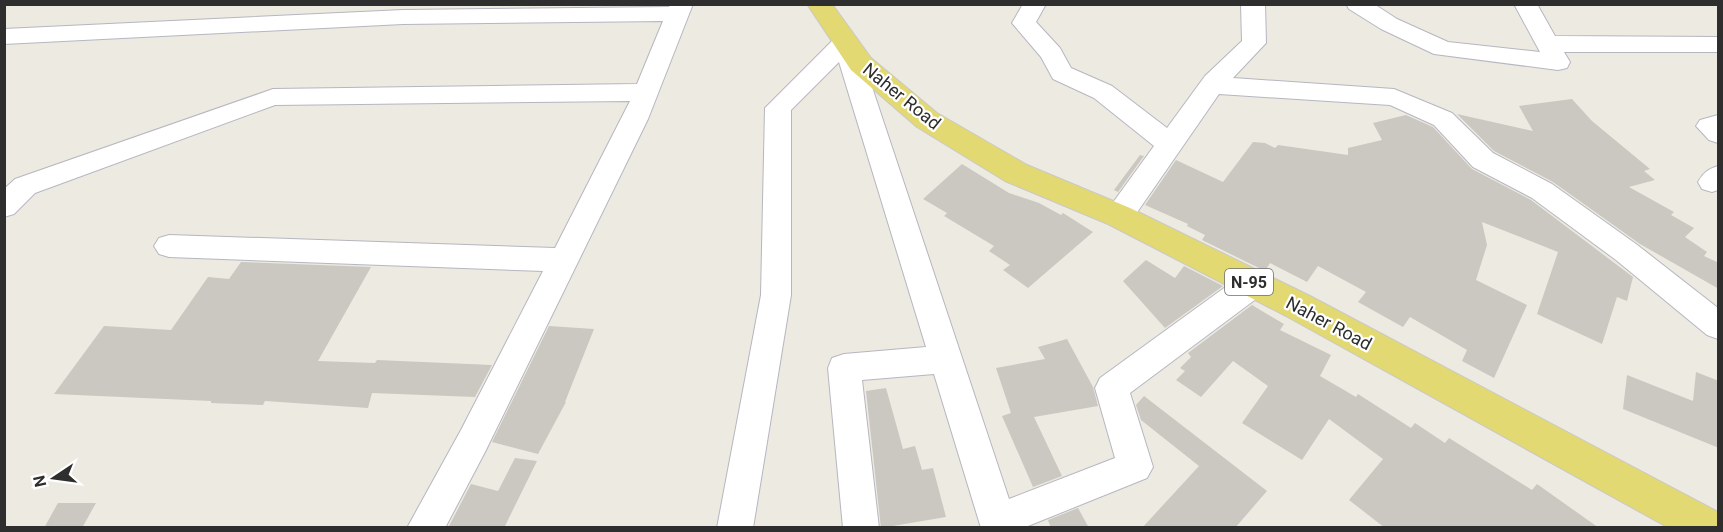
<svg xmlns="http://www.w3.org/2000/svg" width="1723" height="532" font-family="Roboto,sans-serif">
<rect width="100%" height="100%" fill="#edeae2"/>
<g fill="#cac8c0">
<polygon points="1572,99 1592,121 1650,169 1644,171 1655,180 1629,187 1674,212 1671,215 1694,228 1685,237 1707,252 1704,256 1719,263 1719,289 1640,244 1553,182 1494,151 1457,114 1533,131 1519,106"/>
<polygon points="1406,115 1433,127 1472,169 1531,200 1633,277 1627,301 1617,297 1602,344 1537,314 1558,252 1482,222 1487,245 1476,280 1527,305 1494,378 1462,361 1467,350 1410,317 1403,327 1358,302 1366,292 1318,266 1307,282 1270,263 1265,271 1202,240 1205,235 1187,226 1188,224 1145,205 1176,160 1223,182 1253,142 1265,143 1275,148 1278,145 1348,155 1348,148 1382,140 1373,123"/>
<polygon points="1140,155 1144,156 1118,192 1114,190"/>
<polygon points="962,164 1009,193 1039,203 1061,215 1063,213 1093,232 1028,288 1003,270 1010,265 989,251 994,246 944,216 947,213 923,199"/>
<polygon points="1146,260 1175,278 1184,266 1223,286 1165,328 1123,281"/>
<polygon points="241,262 371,267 318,361 375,363 377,360 492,365 475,397 372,393 368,408 265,401 263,405 211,403 211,401 54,394 104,326 171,330 208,277 229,279"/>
<polygon points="1252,305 1284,324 1280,330 1331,355 1320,376 1356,397 1358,394 1411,428 1415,423 1445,443 1449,438 1532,490 1537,484 1599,528 1385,528 1349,500 1383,459 1329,419 1302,460 1242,423 1268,386 1233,361 1201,397 1176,380 1185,371 1180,368 1191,357 1188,353"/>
<polygon points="549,326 594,329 565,402 566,402 538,454 492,442"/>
<polygon points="1067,339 1093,387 1098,406 1034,417 1062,476 1033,487 1002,416 1011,413 996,368 1045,359 1038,347"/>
<polygon points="1696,372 1719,381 1719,448 1623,409 1627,375 1693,401"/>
<polygon points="886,388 903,449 915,446 922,470 933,468 946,517 881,528 866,391"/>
<polygon points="1144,396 1267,491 1235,528 1142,528 1199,466 1141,420 1136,405"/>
<polygon points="515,458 537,461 504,528 448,528 471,484 498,491"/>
<polygon points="58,503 96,503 82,528 44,528"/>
<polygon points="1078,508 1089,528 1051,528 1048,520"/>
</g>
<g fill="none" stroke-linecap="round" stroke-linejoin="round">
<g stroke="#b6b6c0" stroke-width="2">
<g id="street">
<polygon points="670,4 693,4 648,119 485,452 445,528 407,528 461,430 543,271 169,257 159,254 154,246 159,238 169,235 555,248 630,101 275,105 35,193 14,214 4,217 4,189 15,179 273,89 637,84 663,21 403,24 4,44 4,29 403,10 669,7"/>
<polygon points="1023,4 1046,4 1036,22 1060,48 1071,68 1112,86 1167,128 1205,76 1242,41 1241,4 1265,4 1266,43 1233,78 1394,89 1452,113 1493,153 1552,184 1636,244 1718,308 1718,339 1707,335 1616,260 1532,198 1473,167 1434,125 1390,105 1219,94 1129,224 1119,227 1109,224 1105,216 1109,208 1154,146 1094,98 1053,79 1041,57 1012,23"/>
<polygon points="1346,4 1374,4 1397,19 1448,42 1540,52 1514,4 1537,4 1555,36 1718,37 1718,52 1564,52 1570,62 1567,68 1558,70 1434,54 1381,29 1349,9"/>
<polygon points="845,34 854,37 857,42 1009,499 1115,458 1095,388 1100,378 1242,275 1253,272 1264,275 1268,284 1264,293 1130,393 1153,467 1147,478 1023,528 981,528 934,374 862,380 879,528 843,528 828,368 832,358 844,354 926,347 839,62 791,110 791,295 753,528 717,528 761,295 765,108 836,37"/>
<polygon points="1718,115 1718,143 1709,140 1696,126 1700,120"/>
<path d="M1718 166V190L1712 192 1702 189 1698 182C1703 173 1708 169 1718 166Z"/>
</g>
</g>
<g stroke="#c9c9c9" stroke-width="2">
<polygon id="primary" points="807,4 832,4 871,58 937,113 1027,165 1130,208 1310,296 1718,512 1718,528 1669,528 1286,316 1108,224 1005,181 917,127 851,70"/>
</g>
<use href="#street" fill="#fff" fill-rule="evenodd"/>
<use href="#primary" fill="#e2d973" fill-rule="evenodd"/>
</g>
<g text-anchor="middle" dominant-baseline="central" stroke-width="4.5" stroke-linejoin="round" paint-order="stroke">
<rect fill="#fff" stroke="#6d6d6d" stroke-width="1.5" x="1225" y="269" width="48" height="26" rx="4.5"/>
<g font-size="16" font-weight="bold" fill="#2e2e2e">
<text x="1249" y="282">N-95</text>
</g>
<g font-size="18" fill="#2e2e2e" stroke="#fff">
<text transform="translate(902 96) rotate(39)">Naher Road</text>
<text transform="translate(1329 323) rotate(28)">Naher Road</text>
</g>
</g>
<rect width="1723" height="532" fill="none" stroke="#2e2e2e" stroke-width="12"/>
<g transform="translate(54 478) rotate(257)" stroke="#ffffff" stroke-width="4.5" paint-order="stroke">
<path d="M0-4.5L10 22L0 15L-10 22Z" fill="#2e2e2e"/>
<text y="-9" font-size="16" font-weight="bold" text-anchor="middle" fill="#2e2e2e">N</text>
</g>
</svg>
